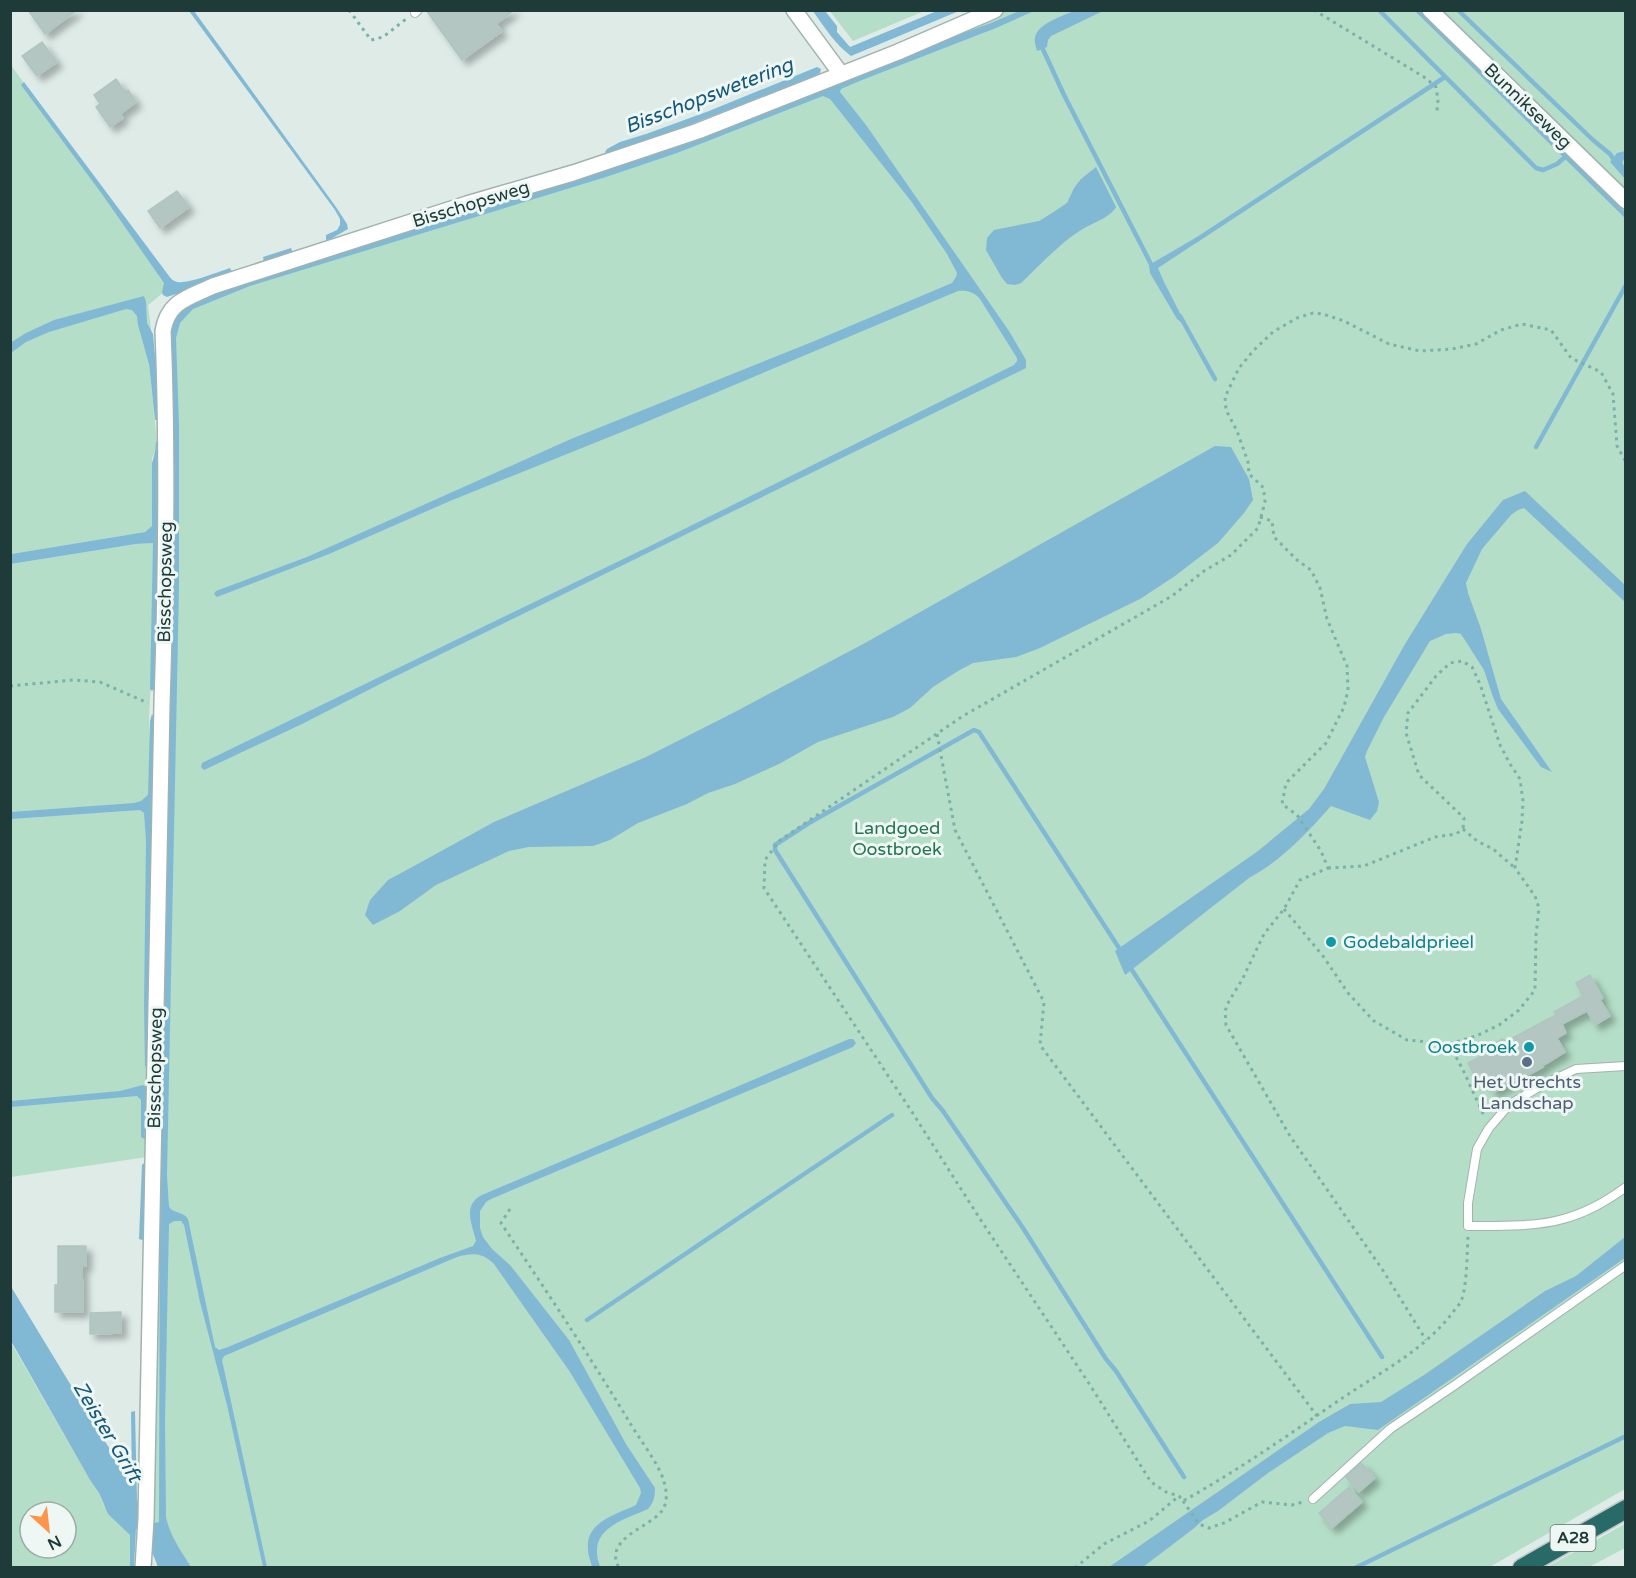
<svg xmlns="http://www.w3.org/2000/svg" width="1636" height="1578" font-family="'Varela Round',sans-serif">
<defs>
<filter id="shadow"><feDropShadow dx="5.5" dy="5.5" stdDeviation="3" flood-color="#0004"/></filter>
</defs>
<rect width="100%" height="100%" fill="#deebe7"/>
<g fill="#b4dec7" fill-rule="evenodd">
<polygon points="830,11 924,11 853,41"/>
<polygon points="1006,11 1424,11 1625,207 1625,1489 1488,1568 182,1568 152,1520 164,1028 169,334 179,307 469,209 976,24"/>
<polygon points="1437,11 1625,11 1625,168 1617,154 1610,162 1625,179 1625,187 1618,184"/>
<polygon points="10,64 174,286 170,287 148,305 151,329 149,364 157,442 155,452 152,458 152,526 145,532 11,554"/>
<polygon points="159,542 149,717 152,805 147,1157 11,1177 11,564 136,544"/>
<path d="M10 1341 90 1480 99 1493 104 1506 130 1535V1567H11ZM30 1512H66V1548H30Z"/>
<polygon points="1625,1524 1625,1548 1589,1567 1547,1567"/>
</g>
<g fill="#81b9d5">
<polygon points="189,11 194,11 336,207 347,224 348,229 329,240 326,240 326,235 337,230 340,225 340,219 335,210"/>
<path d="M813 11H825L837 26V32L850 47 937 11H959L851 56C835 44 824 27 813 11Z"/>
<path d="M1019 11H1034L996 28 862 80 841 89 840 92 866 125 1009 331 1026 360V368L386 681 302 724 204 770 201 767 202 763 648 547 1014 365 1017 361V358L980 299C974 292 967 290 958 291L639 425 450 501 329 554 217 597 214 594 216 591 307 557 571 439 812 342 952 283 956 277 957 273 947 254 911 201 830 99 823 96 677 153 606 177 250 286 193 309 180 323 176 338 179 425V586L167 1176 169 1207C174 1214 183 1211 188 1219L215 1347 219 1350 228 1347 440 1258 473 1246 476 1241C472 1224 462 1205 482 1195L849 1039H853L856 1043 853 1047 491 1199 486 1202 480 1211V1228L483 1237 492 1249 510 1265 569 1340 626 1444 655 1488C655 1496 654 1502 648 1509 629 1518 595 1526 597 1553 597 1558 599 1563 600 1567H592C591 1562 588 1555 588 1549 585 1522 617 1514 636 1505L641 1493 640 1488 570 1372 494 1264C482 1252 472 1253 457 1257L224 1356 222 1360 267 1567H263L227 1405 200 1302 184 1225 181 1221H174L169 1224 165 1422 166 1517C170 1536 181 1551 191 1567H158L143 1529H136L134 1567H130V1535L108 1514 99 1493 90 1480 11 1341 10 1285 106 1443 132 1483 131 1412 135 1411 137 1500 142 1515 149 1524 159 1522 160 1168 165 887 169 331C180 307 186 306 208 295L431 222 592 175 662 152 798 99 931 45 991 23Z"/>
<path d="M1074 11H1103L1051 36 1048 40 1047 47 1037 51C1036 46 1034 42 1035 37 1039 23 1062 16 1074 11Z"/>
<polygon points="817,67 821,69 820,73 808,79 663,135 606,154 605,152 607,149 620,142 646,134 709,111"/>
<path d="M24 82 169 276C171 279 173 281 177 282 188 284 218 272 230 268L232 272 176 294 167 297 163 295 162 292 164 283 102 194 21 85Z"/>
<polygon points="1625,151 1625,158 1622,162 1625,168 1625,179 1610,162 1617,153"/>
<path d="M1096 167 1116 207C1110 218 1092 223 1081 230 1059 244 1040 265 1021 283L1015 285 1007 284 1002 278 986 250 987 238 994 230 1039 221 1052 213 1067 203 1074 188 1081 179Z"/>
<polygon points="1197,237 1199,241 1158,268 1164,282 1183,319 1181,322 1177,319 1150,273 1149,265"/>
<polygon points="291,248 293,253 264,262 263,257"/>
<polygon points="144,296 146,302 147,323 153,334 157,378 158,419 157,420 155,420 149,364 138,325 137,316 132,310 126,309 49,332 26,342 11,353 10,343 26,333 54,320"/>
<polygon points="156,442 158,442 160,452 157,651 154,689 152,691 150,689 153,543 136,544 11,564 11,554 145,532 152,526 152,463 155,452"/>
<polygon points="1215,446 1231,447 1249,479 1253,500 1244,513 1218,543 1175,576 1140,599 1040,648 1016,657 973,663 958,671 933,687 910,708 893,717 818,742 779,764 735,784 708,793 687,804 638,823 610,840 593,846 529,847 509,851 436,885 400,911 373,925 365,915 370,900 388,880 414,866 494,822 646,757 731,714 865,643"/>
<path d="M1525 491 1625 585V602L1524 508 1518 510 1511 515 1482 549 1466 583 1468 593 1481 629 1501 699 1552 772 1541 767 1498 709 1493 697 1484 670 1461 634 1456 633 1446 634 1430 641 1384 717 1367 751 1365 757 1379 802 1377 811 1370 820 1331 806C1307 833 1281 861 1249 878L1125 975 1115 951 1258 851 1309 809 1324 789 1405 644 1467 544 1503 500Z"/>
<polygon points="152,714 154,718 154,728 147,1064 145,1068 144,1006 146,840 144,813 140,810 11,819 11,812 134,803 141,801 148,795 150,721"/>
<polygon points="143,1085 147,1088 147,1139 146,1140 141,1137 141,1100 137,1096 11,1107 11,1101 120,1091"/>
<polygon points="144,1163 147,1165 145,1238 142,1240 139,1239 142,1165"/>
<polygon points="1625,1237 1625,1258 1378,1430 1345,1426 1328,1433 1268,1473 1218,1511 1203,1520 1193,1529 1143,1567 1109,1567 1319,1422 1350,1404 1381,1402 1424,1375 1545,1291 1576,1276"/>
</g>
<g fill="none" stroke-linecap="round" stroke-linejoin="round">
<g stroke="#81b9d5" stroke-width="4.5">
<polyline points="1379,10 1536,168 1543,170 1557,164 1565,157"/>
<polyline points="1417,10 1626,216"/>
<polyline points="1458,10 1593,140 1610,154 1616,163"/>
<polyline points="1041,45 1064,95 1153,268"/>
<polyline points="1195,241 1445,77"/>
<polyline points="1180,316 1215,379"/>
<polyline points="1536,447 1626,285"/>
<polyline points="1119,948 979,732 974,730 809,823 775,845 775,850 932,1098 943,1111 1023,1228 1106,1359 1116,1371 1184,1477"/>
<polyline points="1132,970 1382,1357"/>
<polyline points="587,1320 892,1115"/>
<polyline points="1355,1568 1626,1436"/>
</g>
</g>
<g fill="#b3c6c1" stroke="#b0c5c0" stroke-width="1.5" filter="url(#shadow)">
<polygon points="28,10 77,10 45,34"/>
<polygon points="426,10 514,10 496,24 502,31 462,60"/>
<polygon points="42,42 57,62 37,76 22,56"/>
<polygon points="116,79 125,92 128,90 136,102 120,114 123,118 110,127 96,107 100,104 94,95"/>
<polygon points="177,191 189,207 160,228 148,211"/>
<polygon points="1590,975 1603,998 1600,1000 1610,1016 1595,1025 1587,1011 1562,1024 1566,1033 1557,1038 1565,1052 1542,1066 1543,1067 1519,1080 1518,1079 1493,1093 1485,1078 1478,1082 1468,1063 1494,1049 1496,1043 1502,1039 1507,1041 1556,1015 1554,1012 1583,996 1576,983"/>
<polygon points="58,1246 86,1246 86,1266 82,1266 83,1312 55,1312 55,1285 58,1285"/>
<polygon points="121,1312 121,1333 90,1334 90,1313"/>
<polygon points="1361,1463 1375,1478 1359,1492 1346,1477"/>
<polygon points="1349,1487 1362,1502 1332,1528 1319,1513"/>
</g>
<g fill="none" stroke-linecap="round" stroke-linejoin="round">
<g stroke="#a1b3af" stroke-width="10">
<g id="service">
<polyline points="415,13 418,10"/>
<path d="M1626 1066 1576 1069 1542 1085 1509 1105 1489 1128 1477 1149 1468 1203V1226C1496 1226 1536 1227 1563 1219 1586 1213 1607 1201 1626 1187"/>
<polyline points="1313,1499 1390,1429 1455,1385 1626,1265"/>
</g>
</g>
<g stroke="#a1b3af" stroke-width="18">
<g id="minor">
<polyline points="794,10 841,74"/>
<polyline points="1430,10 1626,201"/>
<path d="M143 1568 146 1519 162 704C166 579 168 455 163 331 168 301 188 298 213 286L467 204 573 173 698 131 898 52 995 10"/>
</g>
</g>
<g stroke="#c0c8c8" stroke-width="21">
<polyline id="motorway" points="1522,1568 1626,1509"/>
</g>
<g stroke="#7cb1a9" stroke-width="3" stroke-dasharray="3 4.5" stroke-linecap="butt">
<polyline points="349,10 371,40 383,37 406,19"/>
<polyline points="1314,10 1424,77 1436,87 1438,100 1437,111"/>
<polyline points="1260,517 1272,521 1274,537 1297,560 1311,570 1320,588 1327,619 1347,666 1348,690 1344,707 1326,743 1286,783 1282,804 1297,815 1321,851 1328,868 1300,880 1284,909 1264,934 1242,980 1229,1001 1225,1011 1226,1025 1290,1136 1384,1272 1426,1340"/>
<polyline points="10,686 73,680 100,682 148,703"/>
<polyline points="937,734 955,830 1044,1002 1040,1045 1317,1416"/>
<polyline points="1328,868 1364,866 1435,837 1456,834 1463,829 1477,841 1493,849 1515,868"/>
<polyline points="1284,909 1323,956 1348,993 1374,1021 1407,1040 1449,1044 1476,1036 1499,1025 1519,1010 1535,990 1536,935 1539,908 1535,896 1515,868 1522,821 1523,801 1520,779 1510,764 1500,745 1480,684 1472,667 1462,661 1450,663 1436,676 1408,713 1406,733 1419,775 1464,818 1463,829"/>
<polyline points="1449,1044 1463,1070 1485,1118"/>
<path d="M510 1209 501 1223C545 1289 589 1355 630 1423 638 1437 661 1467 664 1482 667 1491 668 1504 661 1512 648 1528 603 1539 619 1568"/>
<path d="M1468 1237C1467 1252 1467 1288 1461 1301 1460 1304 1456 1308 1453 1312 1424 1351 1377 1374 1338 1401 1287 1436 1237 1471 1183 1501L1179 1496 1166 1492 1151 1482 1090 1385 982 1222 912 1112 764 888 765 860 779 841 963 716 1172 596 1204 571 1231 555 1258 528 1265 502 1264 493 1262 486 1249 474 1248 462 1237 431 1226 410 1225 397 1239 368 1254 350 1273 332 1297 318 1313 313 1323 314 1344 321 1389 344 1420 351 1452 349 1476 344 1501 330 1522 324 1551 330 1571 358 1601 372 1613 394 1617 446 1626 462"/>
<polyline points="1183,1501 1199,1524 1209,1528 1224,1523 1262,1502 1292,1505 1303,1502"/>
<polyline points="1075,1568 1104,1544 1149,1521 1179,1496"/>
</g>
<use href="#service" stroke="#fff" stroke-width="8"/>
<use href="#minor" stroke="#fff" stroke-width="15"/>
<use href="#motorway" stroke="#286a68" stroke-width="18"/>
</g>
<g fill="#0f9aa8" stroke="#eef7f4" stroke-width="2">
<circle cx="1331" cy="942" r="6"/>
<circle cx="1529" cy="1047" r="6"/>
</g>
<circle fill="#5c6f8a" stroke="#eef7f4" stroke-width="2" cx="1527" cy="1062" r="6"/>
<g text-anchor="middle" dominant-baseline="central" stroke-width="6" stroke-linejoin="round" paint-order="stroke">
<rect fill="#eef7f4" stroke="#5c7371" stroke-width="1.5" x="1550.5" y="1525" width="45" height="26" rx="4.5"/>
<g font-size="16" font-weight="bold" fill="#1e3b39">
<text x="1573" y="1538">A28</text>
</g>
<g font-size="18" fill="#1e3b39" stroke="#eef7f4">
<text transform="translate(1528 106) rotate(44)">Bunnikseweg</text>
<text transform="translate(471 204) rotate(-17)">Bisschopsweg</text>
<text transform="translate(165 582) rotate(-89)">Bisschopsweg</text>
<text transform="translate(155 1068) rotate(-89)">Bisschopsweg</text>
</g>
<g font-size="18" fill="#257552" stroke="#eef7f4">
<text x="897" y="828">Landgoed<tspan x="897" dy="21">Oostbroek</tspan></text>
</g>
<g font-size="18" fill="#0d838f" stroke="#eef7f4" text-anchor="start">
<text x="1343" y="942">Godebaldprieel</text>
<text x="1517" y="1047" text-anchor="end">Oostbroek</text>
</g>
<g font-size="18" fill="#4e5e75" stroke="#eef7f4">
<text x="1527" y="1082">Het Utrechts<tspan x="1527" dy="21">Landschap</tspan></text>
</g>
<g font-size="20" font-style="italic" fill="#14587b" stroke="#eef7f4">
<text transform="translate(709 96) rotate(-21)">Bisschopswetering</text>
<text transform="translate(107 1432) rotate(59)">Zeister Grift</text>
</g>
</g>
<rect width="1636" height="1578" fill="none" stroke="#1e3b39" stroke-width="24"/>
<g transform="translate(48 1530) rotate(153)"><circle r="28" fill="#eef7f4" stroke="#9baca9" stroke-width="1.5"/>
<path d="M0-4.5L10 22L0 15L-10 22Z" fill="#fc954a"/>
<text y="-9" font-size="16" font-weight="bold" text-anchor="middle" fill="#1e3b39">N</text>
</g>
</svg>
